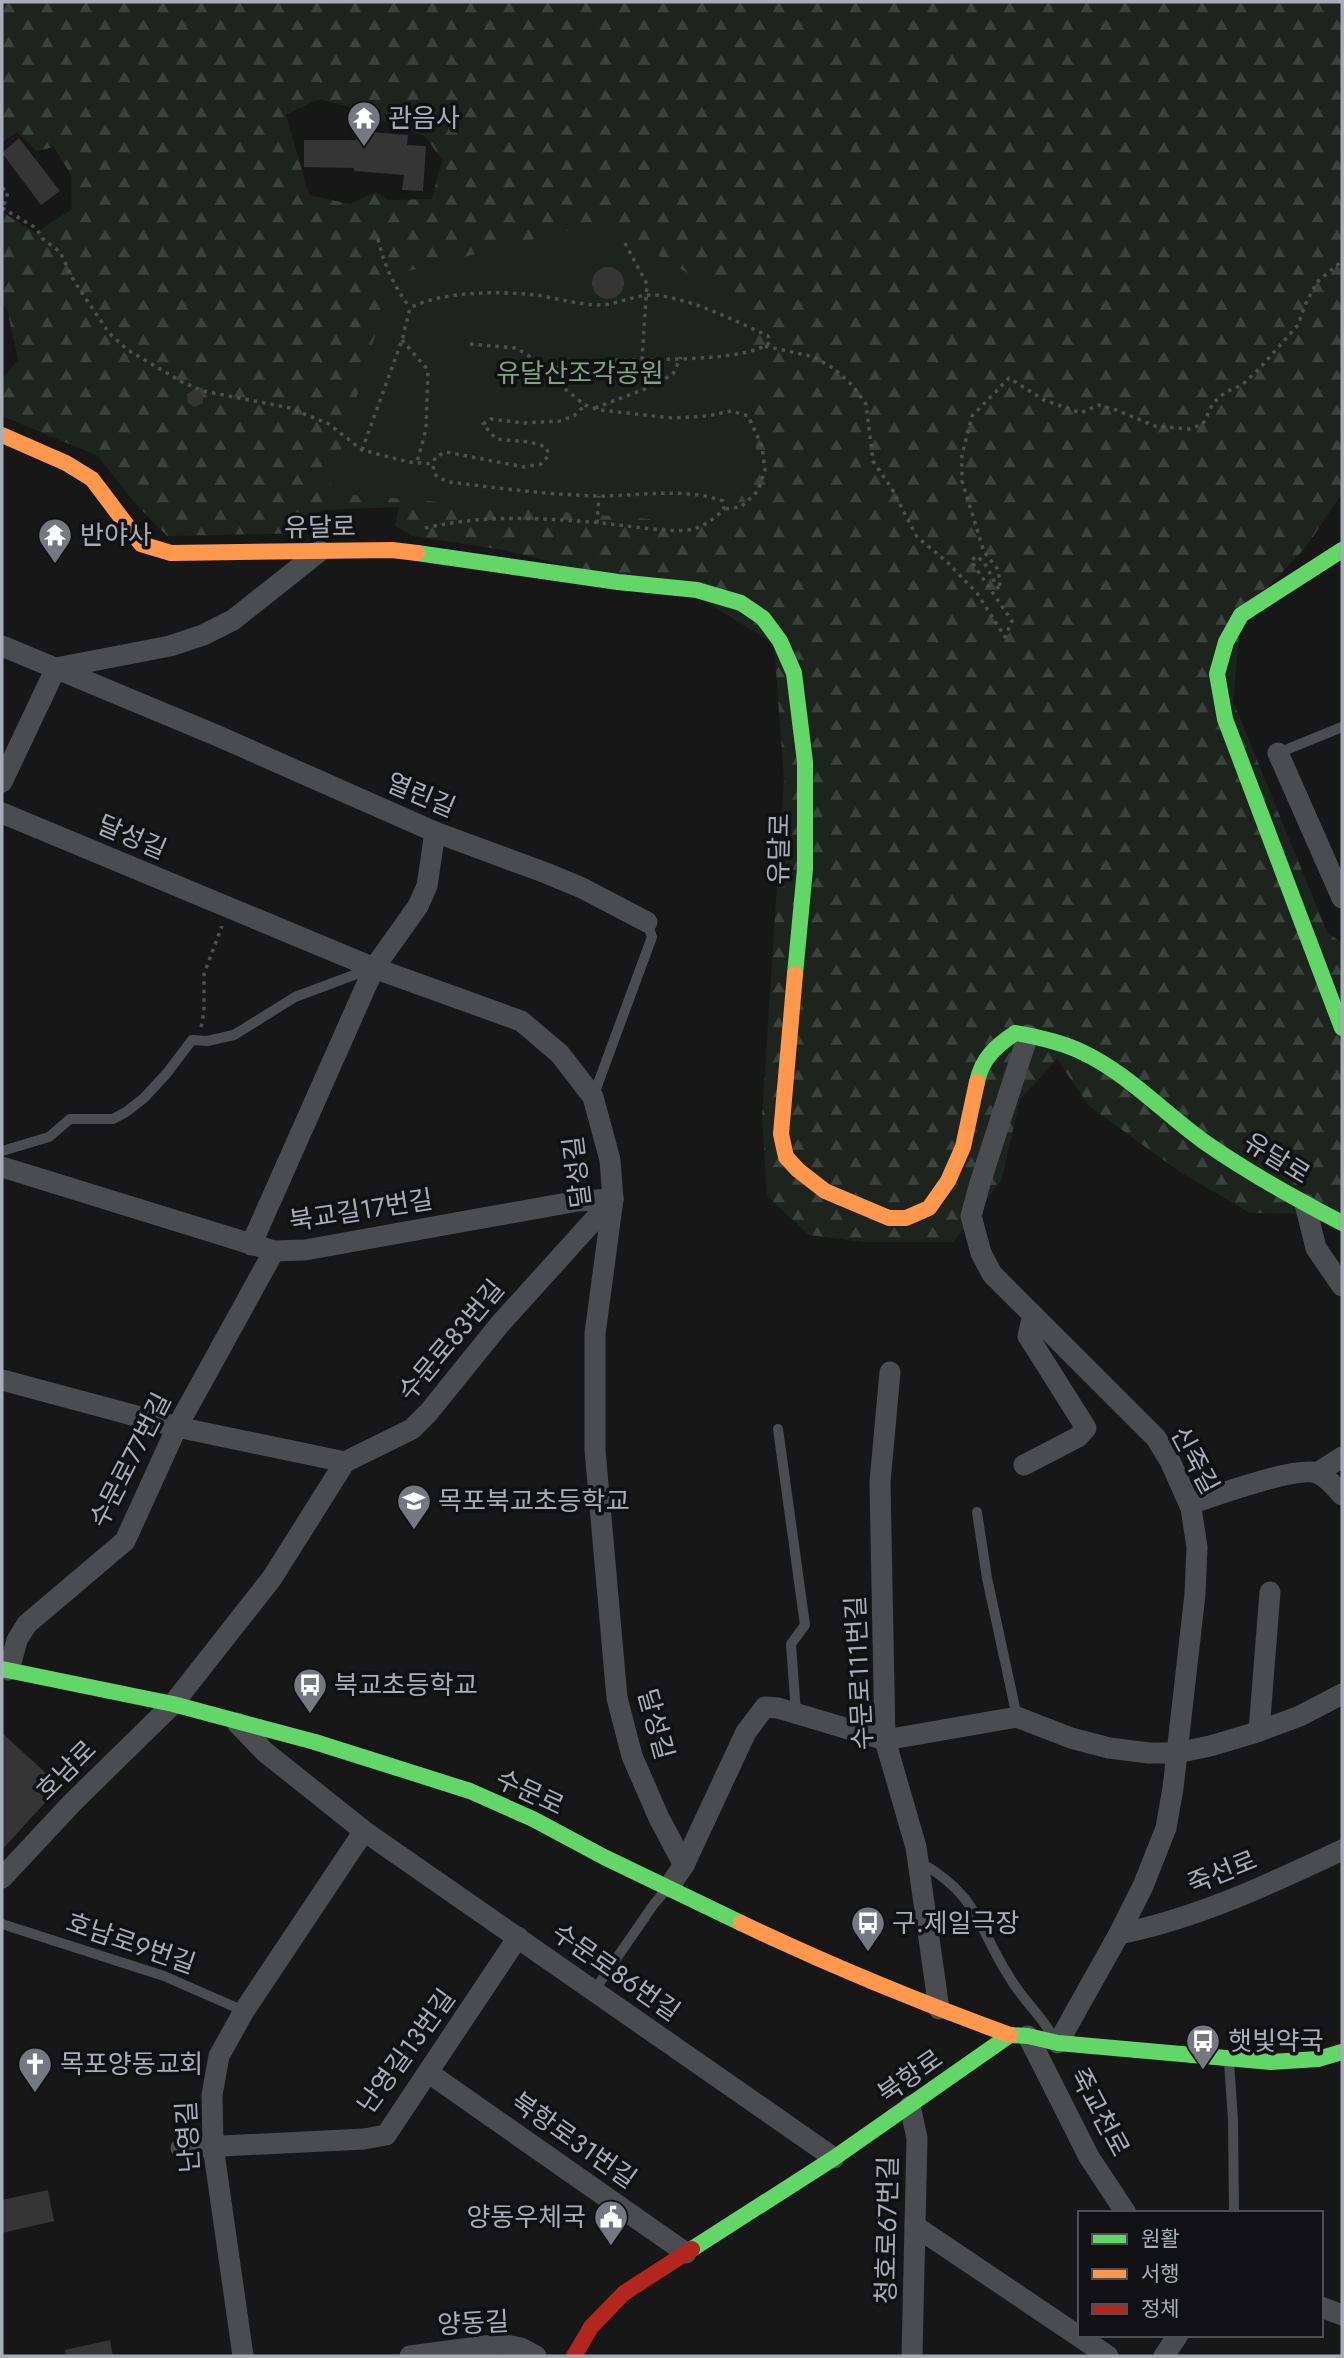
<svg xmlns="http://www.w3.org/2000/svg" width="1344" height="2358" font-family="Jost,'Noto Sans KR',sans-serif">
<defs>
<pattern id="forest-firs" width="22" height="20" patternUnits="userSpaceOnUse" patternTransform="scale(1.75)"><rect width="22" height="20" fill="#1d241e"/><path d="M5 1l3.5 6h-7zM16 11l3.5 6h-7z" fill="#3b413d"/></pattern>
</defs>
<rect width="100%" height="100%" fill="#171717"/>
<path fill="url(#forest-firs)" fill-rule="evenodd" d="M2 2H1342L1341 495 1306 547 1241 615 1233 701 1327 932 1342 943V1223L1325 1214 1250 1213 1180 1172 1089 1106 1057 1059 1020 1100 1001 1181 953 1242H864L809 1235 767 1196 762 1117 784 779 774 644 703 600 504 550 413 536 395 526 399 507 320 510 308 533 167 536 134 502 98 456 2 416V379L18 360 7 309 2 303V212L36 233 72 209 71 175 54 147 36 151 17 132 2 142ZM319 99 350 107 369 116 425 136 442 160 432 199 388 200 376 192 350 204 309 195 286 115Z"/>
<polygon fill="#1d241e" points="602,222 748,309 757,472 723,525 328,493 393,275"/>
<g fill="#353536">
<polygon points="357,131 408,135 407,145 426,146 423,191 402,190 404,175 354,171 354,168 304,167 304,140 356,140"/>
<polygon points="19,138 60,191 41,205 2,153"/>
<circle cx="608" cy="283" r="16"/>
<polygon points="195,389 203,394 203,403 195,407 188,403 187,394"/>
<polygon points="2,1733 60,1786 2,1850"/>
<polygon points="48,2190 54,2221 2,2233 2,2200"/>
<polygon points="110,2340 113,2356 66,2356 65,2350"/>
</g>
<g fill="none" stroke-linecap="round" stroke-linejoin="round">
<g stroke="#4d4e52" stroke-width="3.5" stroke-dasharray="3.5 5" stroke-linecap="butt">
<polyline points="2,188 8,192 3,208"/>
<polyline points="2,208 36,228 43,239 60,252 74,281 109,333 128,350 182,382 203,391 290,408 329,424 362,450 409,462 434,464"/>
<path d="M378 239C384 265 394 286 410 308"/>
<polyline points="625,243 647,284 642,359"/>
<polyline points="402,340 428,370 426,429 417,462"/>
<polyline points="470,344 516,348 534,359 551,378 585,405 600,410 672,418 708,416 731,411 748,416 762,446 765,470 758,491 741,507 724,509"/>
<polyline points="765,346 814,357 833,368 852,385 866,404 873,461 892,489 917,537 946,561 977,593 1005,637 1012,621 971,561 976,556 984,562 999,590 1000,580 997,568 984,552 962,481 962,455 972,416 1009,378 1044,400 1081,413 1098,405 1116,410 1155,426 1189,429 1203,424 1213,403 1226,392 1242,385 1259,369 1298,325 1305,305 1317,282 1342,261"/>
<polyline points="595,408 653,386 673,374 681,357"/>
<path d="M362 450 402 340 410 308C441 291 500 291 536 295 557 298 579 305 600 305 621 304 642 291 663 296 700 303 734 320 768 336L770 342C747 364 634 358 597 361 579 363 561 367 543 370"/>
<polyline points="597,523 599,496"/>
<path d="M425 528C487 514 540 518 602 523 624 525 674 534 693 529 705 526 716 517 724 509L723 501C684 487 640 496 600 496 549 495 499 488 449 482L437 477 433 470 435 457 446 452 524 467 541 464 549 455 546 447 530 442 496 439 483 424 491 419 524 423 560 421 574 416 585 405"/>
<polyline points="201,1027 204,1012 204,974 222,926"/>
</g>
<g stroke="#4b4c50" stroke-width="10">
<polyline points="1278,753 1342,727"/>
<polyline points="593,1097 652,937 647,922"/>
<polyline points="2,1151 49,1137 70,1119 113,1119 126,1112 144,1098 167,1073 192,1040 207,1041 234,1035 295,997 370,969"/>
<polyline points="778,1429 805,1625 791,1644 796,1713"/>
<polyline points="977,1512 987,1578 1017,1717"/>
<path d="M918 1861C980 1896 976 1925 1010 1978 1022 1999 1040 2014 1052 2035"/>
<polyline points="2,1924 164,1976 244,2011"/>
<polyline points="594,1991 654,1904 665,1891"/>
<polyline points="1229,2062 1233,2120 1234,2213"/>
</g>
<g stroke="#4b4c50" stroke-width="21">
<polyline points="2,646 218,736 435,832 546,873 582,888 647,922"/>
<polyline points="1278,753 1342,898"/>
<polyline points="2,782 56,668 170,646 203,635 233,620 320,551"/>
<polyline points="2,813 374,968 521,1021 560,1054 593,1097 610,1160 613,1199 595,1334 595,1450 617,1698 632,1756 659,1818 684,1865 669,1887"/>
<polyline points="1028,1035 980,1183 971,1216 981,1253 992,1274 1156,1438 1170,1461 1191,1508 1197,1547 1195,1594 1173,1788 1166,1828 1143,1886 1119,1934 1058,2043"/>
<polyline points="2,1167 274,1251 305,1250 578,1201 613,1199"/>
<polyline points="1305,1204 1316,1248 1342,1286"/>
<polyline points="251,1245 374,968 418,906 427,886 435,832"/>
<polyline points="890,1372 880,1482 885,1740 916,1847 939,2009"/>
<polyline points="2,1380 177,1427 345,1462"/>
<polyline points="1024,1465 1078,1437 1086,1428 1028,1336 1033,1315"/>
<polyline points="1317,1473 1342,1457"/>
<path d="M1190 1504C1214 1496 1296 1466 1317 1473 1327 1477 1336 1488 1342 1495"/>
<polyline points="9,1670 17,1640 27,1624 125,1541 177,1427 274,1251"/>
<polyline points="237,1723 265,1752 364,1831 834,2158"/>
<polyline points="1259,1731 1270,1592"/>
<polyline points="684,1865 746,1732 765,1707 778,1708 885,1740 1017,1717 1071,1738 1109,1748 1149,1753 1176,1753 1210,1746 1254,1733 1300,1716 1342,1694"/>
<polyline points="2,1878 73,1802 173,1704 272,1578 345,1462 412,1429 428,1413 500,1324 613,1199"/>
<path d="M1119 1934C1198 1918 1270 1884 1342 1850"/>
<polyline points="1028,2036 1089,2157 1126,2213"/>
<polyline points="429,2073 686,2253"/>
<polyline points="910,2106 917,2138 912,2356"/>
<polyline points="181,2148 364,2139 386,2135 518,1937"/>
<polyline points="915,2226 1108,2356"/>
<polyline points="1321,2307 1342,2315"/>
<polyline points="243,2356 213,2146 212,2095 219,2056 244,2011 364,1831"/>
<polyline points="410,2356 501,2344 521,2348 536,2356"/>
<polyline points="1164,2356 1178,2335"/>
</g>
<g stroke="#63d668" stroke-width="16">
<polyline points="1342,550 1241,615 1226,642 1217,674 1225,719 1342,1028"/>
<polyline points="417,553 618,582 697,590 741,603 763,618 780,641 794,673 805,762 805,869 795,974"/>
<path d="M977 1082C982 1058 996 1046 1015 1033 1038 1037 1061 1042 1082 1052 1127 1073 1163 1112 1203 1141 1247 1172 1294 1198 1342 1223"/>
<polyline points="2,1669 173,1704 315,1742 470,1791 533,1819 604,1857 741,1923"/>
<polyline points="692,2249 834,2158 1010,2035 1028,2036 1058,2043 1271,2062 1318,2059 1342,2052"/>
</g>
<g stroke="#ff974d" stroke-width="16">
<polyline points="2,435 66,463 92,479 141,544 171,553 392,550 417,553"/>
<polyline points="795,974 781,1134 786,1157 798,1170 825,1191 889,1218 906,1218 929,1208 948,1181 963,1147 977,1082"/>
<path d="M741 1923C829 1965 919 2002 1010 2035"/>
</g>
<polyline stroke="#b3261e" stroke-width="16" points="574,2356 591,2327 624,2293 692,2249"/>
</g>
<defs>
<g id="temple-pin" transform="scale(1.75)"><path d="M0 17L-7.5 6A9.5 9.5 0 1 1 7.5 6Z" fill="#757880" stroke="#111113"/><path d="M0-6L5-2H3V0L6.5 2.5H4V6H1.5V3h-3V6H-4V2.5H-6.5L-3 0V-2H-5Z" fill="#fff"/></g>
<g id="school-pin" transform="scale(1.75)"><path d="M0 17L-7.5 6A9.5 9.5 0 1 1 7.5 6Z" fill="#757880" stroke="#111113"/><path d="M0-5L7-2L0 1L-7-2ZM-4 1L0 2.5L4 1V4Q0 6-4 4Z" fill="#fff"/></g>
<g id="bus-pin" transform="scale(1.75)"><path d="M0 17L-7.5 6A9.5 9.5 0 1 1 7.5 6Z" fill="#757880" stroke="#111113"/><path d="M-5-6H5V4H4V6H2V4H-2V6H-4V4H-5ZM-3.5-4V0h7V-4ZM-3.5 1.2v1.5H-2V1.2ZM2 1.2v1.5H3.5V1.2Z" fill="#fff"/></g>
<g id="church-pin" transform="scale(1.75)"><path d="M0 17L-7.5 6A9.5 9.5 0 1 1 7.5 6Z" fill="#757880" stroke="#111113"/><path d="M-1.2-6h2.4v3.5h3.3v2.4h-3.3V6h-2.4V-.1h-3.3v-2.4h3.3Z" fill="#fff"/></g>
<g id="civic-pin" transform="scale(1.75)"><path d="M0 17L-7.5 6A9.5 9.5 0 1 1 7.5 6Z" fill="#757880" stroke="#111113"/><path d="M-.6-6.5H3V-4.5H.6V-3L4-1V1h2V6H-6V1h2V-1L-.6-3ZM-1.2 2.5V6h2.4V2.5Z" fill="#fff"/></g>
</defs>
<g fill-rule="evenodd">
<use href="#temple-pin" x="364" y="118"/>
<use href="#temple-pin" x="55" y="535"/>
<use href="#school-pin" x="414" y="1501"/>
<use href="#bus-pin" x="310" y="1685"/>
<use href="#bus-pin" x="868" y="1923"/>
<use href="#bus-pin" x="1203" y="2041"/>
<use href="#church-pin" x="35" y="2064"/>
<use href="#civic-pin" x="611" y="2217"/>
</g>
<g text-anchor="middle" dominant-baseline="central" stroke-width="7" stroke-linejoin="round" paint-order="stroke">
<g font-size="26" fill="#a8adb8" stroke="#111113" text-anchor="start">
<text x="388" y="118">관음사</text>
<text x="80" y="535">반야사</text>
<text x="438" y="1501">목포북교초등학교</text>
<text x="334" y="1685">북교초등학교</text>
<text x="892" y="1923">구.제일극장</text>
<text x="1228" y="2041">햇빛약국</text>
<text x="60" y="2064">목포양동교회</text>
<text x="586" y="2217" text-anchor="end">양동우체국</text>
</g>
<g font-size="26" fill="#7fa381" stroke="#111113">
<text x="580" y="373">유달산조각공원</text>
</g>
<g font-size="26" fill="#a8adb8" stroke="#111113">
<text transform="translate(320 527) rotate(-1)">유달로</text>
<text transform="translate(421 795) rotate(23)">열린길</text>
<text transform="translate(132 837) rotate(23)">달성길</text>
<text transform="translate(779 849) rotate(-89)">유달로</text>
<text transform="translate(1277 1158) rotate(32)">유달로</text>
<text transform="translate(577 1172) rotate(-97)">달성길</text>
<text transform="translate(361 1210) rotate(-9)">북교길17번길</text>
<text transform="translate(451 1340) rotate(-50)">수문로83번길</text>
<text transform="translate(130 1460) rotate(-63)">수문로77번길</text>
<text transform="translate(1195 1460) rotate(62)">신죽길</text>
<text transform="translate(859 1673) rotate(-93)">수문로111번길</text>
<text transform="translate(656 1724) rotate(75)">달성길</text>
<text transform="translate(66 1770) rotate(-45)">호남로</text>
<text transform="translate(530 1792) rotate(25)">수문로</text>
<text transform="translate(1222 1872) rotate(-22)">죽선로</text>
<text transform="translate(131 1943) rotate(19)">호남로9번길</text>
<text transform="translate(616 1972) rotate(35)">수문로86번길</text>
<text transform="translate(406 2051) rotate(-54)">난영길13번길</text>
<text transform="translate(910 2076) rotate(-35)">북항로</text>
<text transform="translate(1100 2112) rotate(62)">죽교천로</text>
<text transform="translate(188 2137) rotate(-93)">난영길</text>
<text transform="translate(574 2140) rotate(35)">북항로31번길</text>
<text transform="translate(887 2230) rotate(-89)">청호로67번길</text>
<text transform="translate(473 2323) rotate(-3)">양동길</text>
</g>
</g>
<rect width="1344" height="2358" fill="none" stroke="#a8adb8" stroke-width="7"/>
<rect x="1078" y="2211" width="245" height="126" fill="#111113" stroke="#4d4f55" stroke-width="2"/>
<rect x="1092" y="2234" width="35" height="10" fill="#63d668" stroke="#4d4f55" stroke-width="2"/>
<text x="1141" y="2246" font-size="21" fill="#a8adb8">원활</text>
<rect x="1092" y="2269" width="35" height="10" fill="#ff974d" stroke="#4d4f55" stroke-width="2"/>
<text x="1141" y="2281" font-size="21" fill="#a8adb8">서행</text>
<rect x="1092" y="2304" width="35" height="10" fill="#b3261e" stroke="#4d4f55" stroke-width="2"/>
<text x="1141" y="2316" font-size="21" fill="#a8adb8">정체</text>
</svg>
